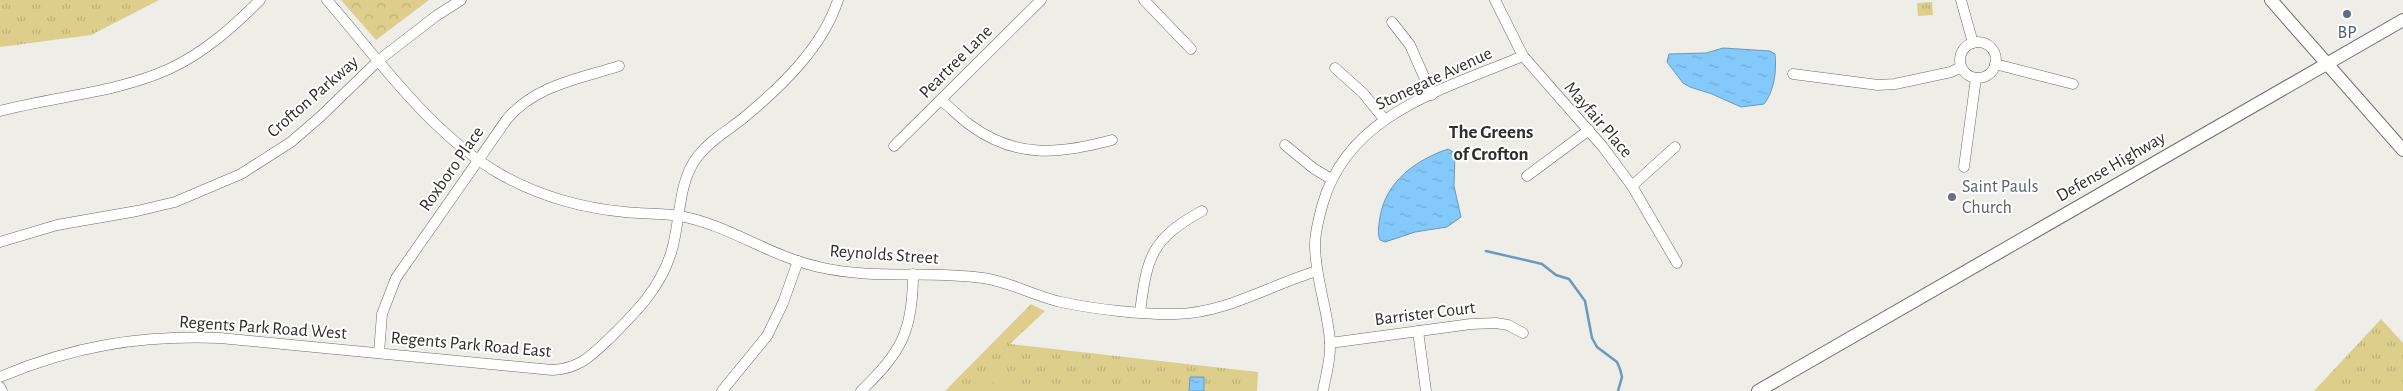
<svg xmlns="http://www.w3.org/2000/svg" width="2403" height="391" font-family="'Alegreya Sans',sans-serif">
<defs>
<pattern id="grass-tufts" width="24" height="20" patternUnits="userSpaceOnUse" patternTransform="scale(1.25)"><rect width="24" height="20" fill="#ddce8c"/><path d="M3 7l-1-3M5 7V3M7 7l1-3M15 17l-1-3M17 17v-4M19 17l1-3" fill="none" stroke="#beb179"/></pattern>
<pattern id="forest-crowns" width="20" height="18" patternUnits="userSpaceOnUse" patternTransform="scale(1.25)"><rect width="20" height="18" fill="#ddce8c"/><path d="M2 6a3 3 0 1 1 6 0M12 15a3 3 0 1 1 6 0" fill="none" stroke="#beb179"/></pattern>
<pattern id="water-ripples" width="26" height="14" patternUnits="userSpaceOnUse" patternTransform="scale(1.25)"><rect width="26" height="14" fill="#83c9fc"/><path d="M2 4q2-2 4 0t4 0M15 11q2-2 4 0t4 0" fill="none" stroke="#71add8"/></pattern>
</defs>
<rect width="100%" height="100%" fill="#eeede8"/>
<g fill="url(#grass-tufts)">
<polygon points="0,0 159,0 91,35 0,47"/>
<polygon points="1932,2 1933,15 1918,16 1917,3"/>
<polygon points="1031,304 1045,311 1010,344 1258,372 1257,391 945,391"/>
<polygon points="2381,319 2403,343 2403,391 2314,391"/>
</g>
<polygon fill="url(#forest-crowns)" points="341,0 429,0 376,40"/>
<g fill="#ddce8c">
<polygon points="998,366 1021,389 1019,391 1002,391 988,377"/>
<polygon points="985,380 996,391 974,390"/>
</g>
<g fill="url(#water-ripples)" stroke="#699abd">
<path d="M1723 48 1770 51 1775 54C1777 70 1774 92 1764 104L1741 107 1712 94 1690 87 1683 83 1667 62 1669 54 1706 53Z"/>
<path d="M1448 149 1455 153 1454 186 1461 217 1447 227 1415 232 1385 242 1380 240C1377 233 1379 225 1380 217 1386 181 1416 160 1448 149Z"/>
<polygon points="1190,377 1204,377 1204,391 1189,391"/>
</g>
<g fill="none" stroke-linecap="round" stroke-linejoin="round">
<polyline stroke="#699abd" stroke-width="2.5" points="1486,251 1542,264 1556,275 1569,279 1585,301 1592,338 1597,347 1617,362 1620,369 1622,377 1618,391"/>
<g stroke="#6c6b66" stroke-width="11">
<g id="minor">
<path d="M327 0C378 59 432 135 500 174 539 196 582 208 625 212 643 214 662 213 680 216 729 225 771 257 819 267 873 280 929 270 983 278 1011 282 1034 296 1061 302 1093 309 1144 315 1176 314 1226 313 1270 285 1317 271"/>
<polyline points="1144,0 1191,49"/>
<polyline points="1495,0 1523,56 1603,147 1632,186 1677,263"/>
<polyline points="1961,0 1973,43"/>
<polyline points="1392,22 1410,45 1432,95"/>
<circle cx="1978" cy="60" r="18"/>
<polyline points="1995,64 2073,84"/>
<polyline points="1335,68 1363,93 1384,119"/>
<polyline points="1793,74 1878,85 1895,84 1951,72 1961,67"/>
<path d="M941 100C951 108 960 118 970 125 1016 159 1060 154 1112 140"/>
<path d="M0 111C56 96 116 93 169 69 204 53 233 27 260 0"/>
<polyline points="1285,145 1313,168 1331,179"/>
<polyline points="894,146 1041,0"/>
<polyline points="1964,167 1976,78"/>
<polyline points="1527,176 1589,130"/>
<polyline points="1632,186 1675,147"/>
<polyline points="0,242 57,225 137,211 175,202 241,174 291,142 320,117 379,60 436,16 461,0"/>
<path d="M1140 312C1147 257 1151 239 1202 211"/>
<polyline points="1418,331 1426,391"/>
<polyline points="1330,343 1471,324 1496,323 1508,325 1523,333"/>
<path d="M379 353 382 314 396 278 507 119C536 85 579 79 619 66"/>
<path d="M0 377C73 346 140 335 220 338L552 370C580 369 593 354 612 336 637 311 660 288 671 253 681 222 677 182 698 156 712 138 731 129 747 115 784 84 823 46 838 0"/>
<polyline points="0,387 2,391"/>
<polyline points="722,391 767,336 783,303 798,261"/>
<path d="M861 391C901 352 913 332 913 274"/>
<path d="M1323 391C1326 374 1331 360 1330 342 1328 310 1315 278 1315 245 1315 231 1319 217 1323 203 1349 113 1445 89 1523 56"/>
</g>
</g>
<g stroke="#6c6b66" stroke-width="14">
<g id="major">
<polyline points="2271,0 2403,150"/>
<polyline points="1758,391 2403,20"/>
</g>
</g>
<use href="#minor" stroke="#fff" stroke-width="10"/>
<use href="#major" stroke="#fff" stroke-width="12"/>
</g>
<circle fill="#5c6f8a" stroke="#fff" stroke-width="2" cx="2347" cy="14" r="5"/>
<circle fill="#6b7280" stroke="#fff" stroke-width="2" cx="1952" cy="197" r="5"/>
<g text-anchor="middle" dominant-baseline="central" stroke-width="4" stroke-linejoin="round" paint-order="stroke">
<g font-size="18" fill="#4e5e75" stroke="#fff">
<text x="2347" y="33">BP</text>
</g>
<g font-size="18" fill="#2d2d2b" stroke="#fff">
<text transform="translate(956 62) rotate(-45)">Peartree Lane</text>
<text transform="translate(1434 79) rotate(-25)">Stonegate Avenue</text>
<text transform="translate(313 97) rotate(-41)">Crofton Parkway</text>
<text transform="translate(1598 120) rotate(49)">Mayfair Place</text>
<text transform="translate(2111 167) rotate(-30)">Defense Highway</text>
<text transform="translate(452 169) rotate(-55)">Roxboro Place</text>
<text transform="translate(884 255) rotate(4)">Reynolds Street</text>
<text transform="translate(1425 314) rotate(-7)">Barrister Court</text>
<text transform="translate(263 328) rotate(4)">Regents Park Road West</text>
<text transform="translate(471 345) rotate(5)">Regents Park Road East</text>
</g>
<g font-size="18" fill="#5b616d" stroke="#fff" text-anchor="start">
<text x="1962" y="187">Saint Pauls<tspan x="1962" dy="21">Church</tspan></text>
</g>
<g font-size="19" font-weight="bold" fill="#2e2e2a" stroke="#fff">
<text x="1491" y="132">The Greens<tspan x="1491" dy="22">of Crofton</tspan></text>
</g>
</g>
</svg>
